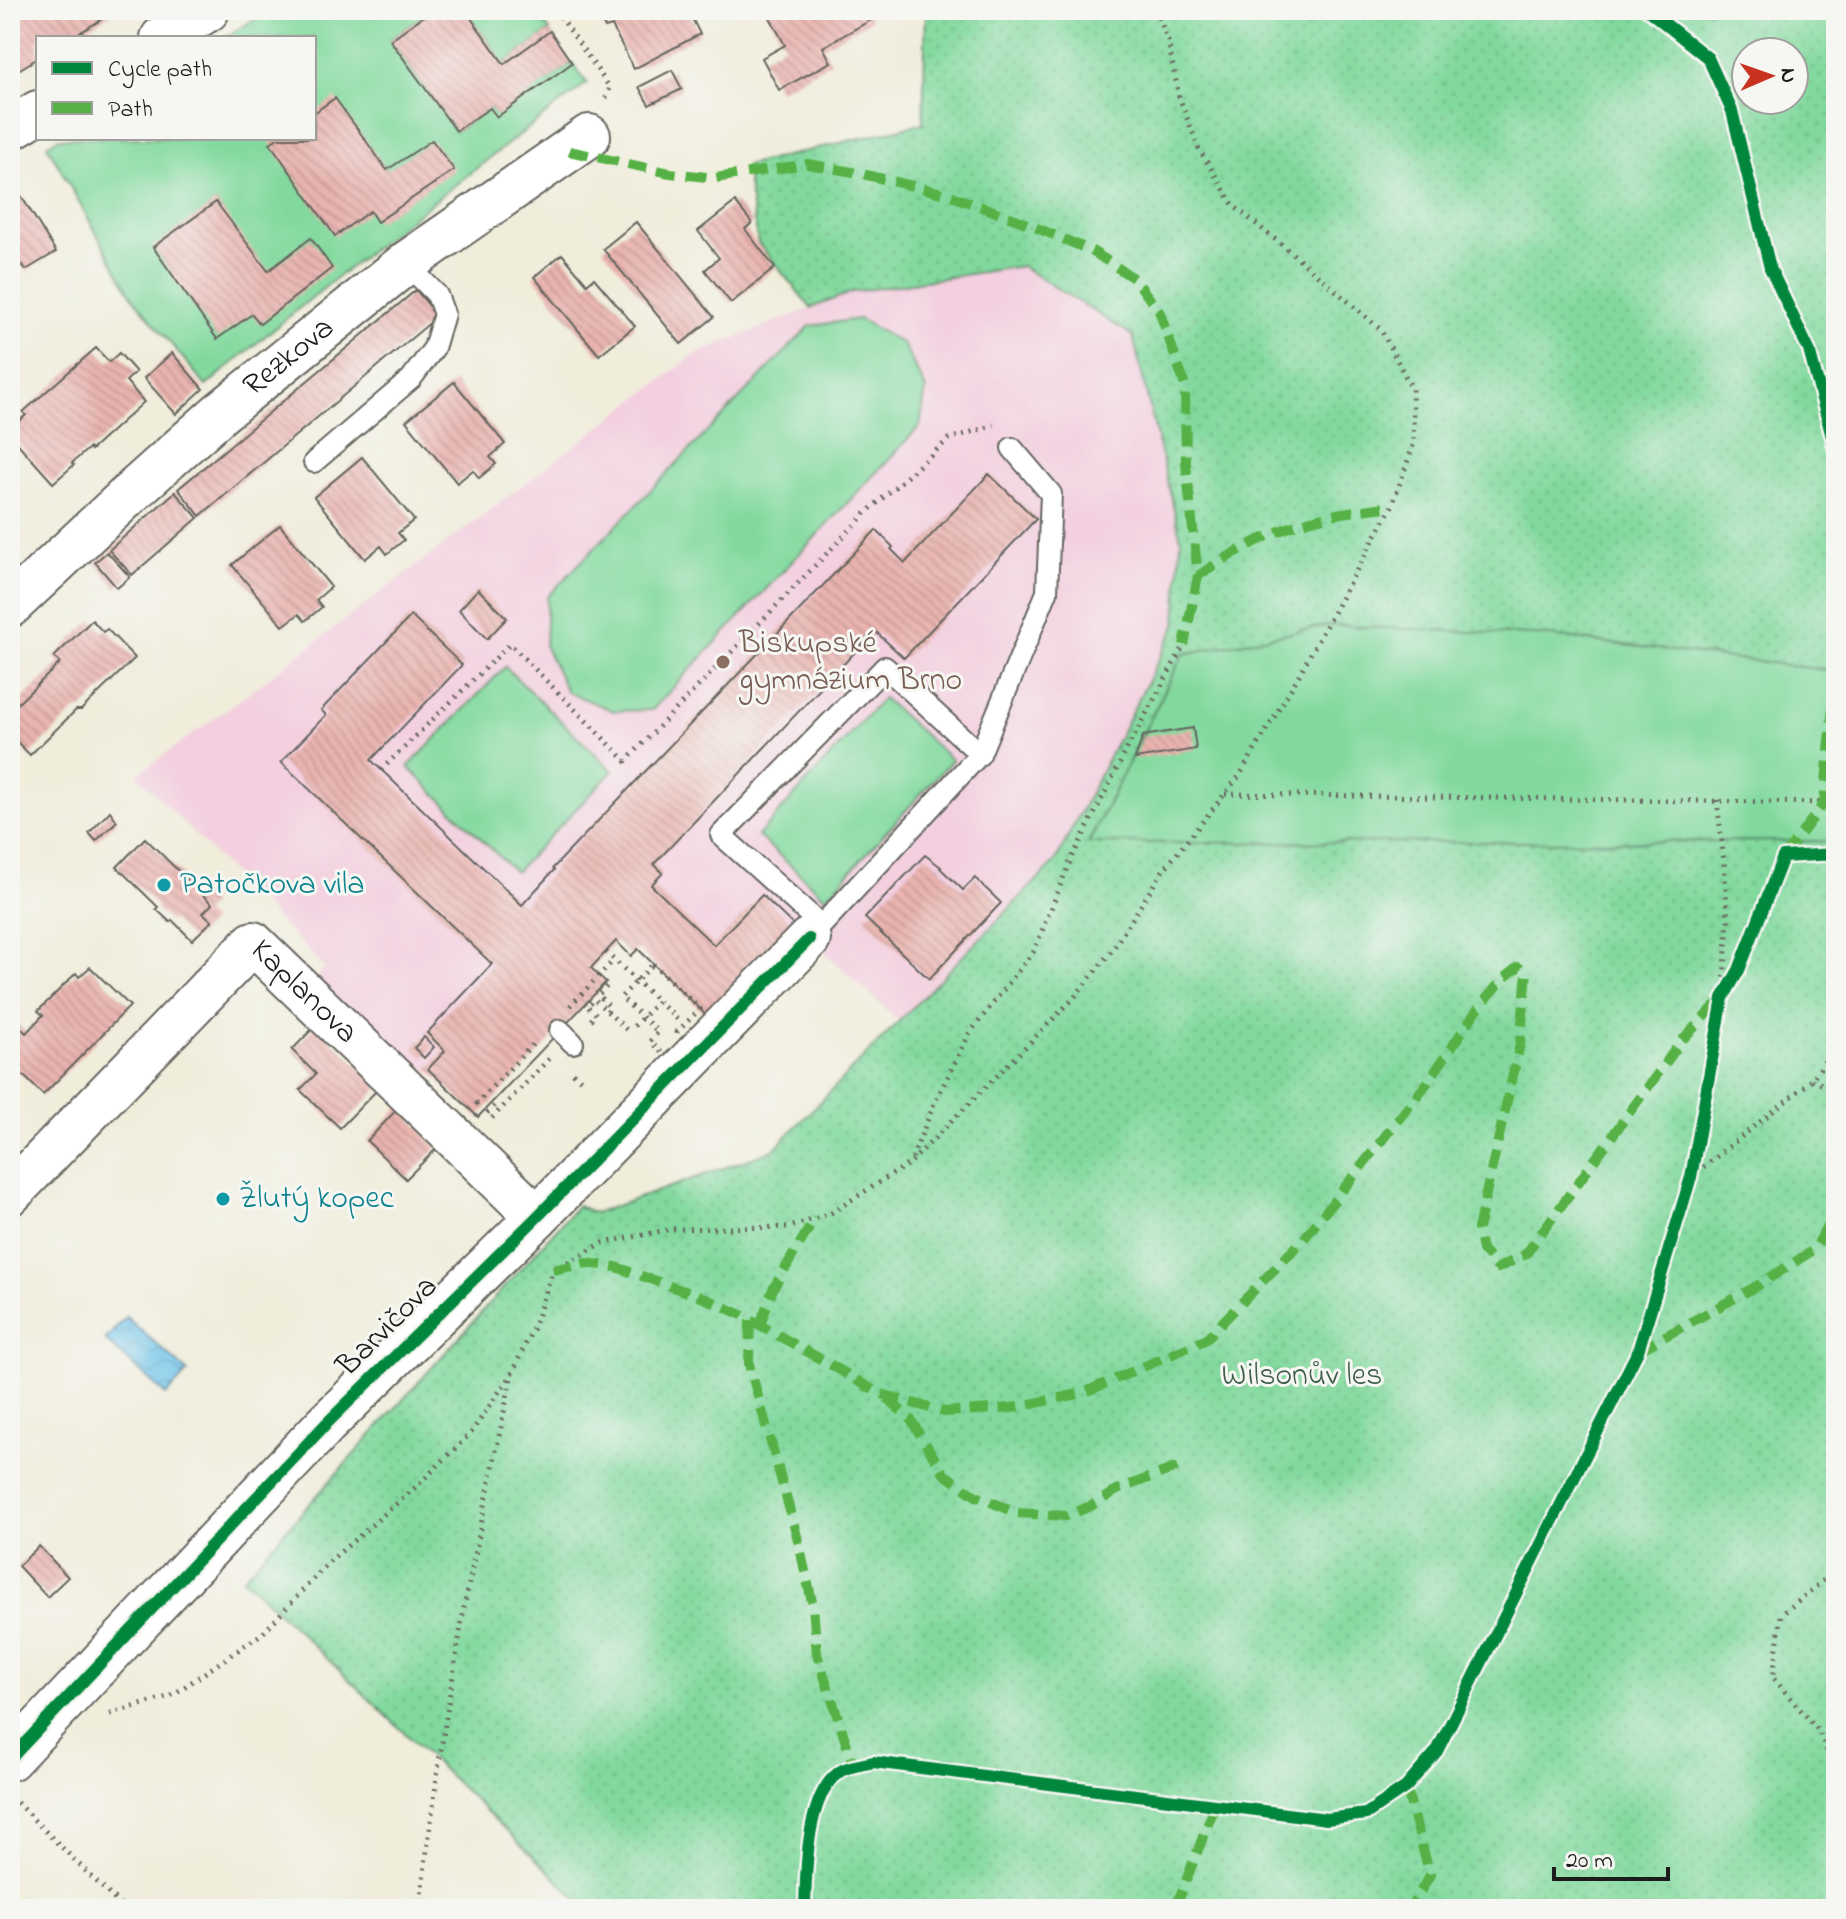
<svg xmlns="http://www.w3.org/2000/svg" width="1846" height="1919" font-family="'Indie Flower',sans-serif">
<defs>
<pattern id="park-dots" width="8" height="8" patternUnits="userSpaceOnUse" patternTransform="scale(2)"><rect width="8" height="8" fill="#81d99e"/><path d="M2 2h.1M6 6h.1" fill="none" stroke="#6fba88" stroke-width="1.8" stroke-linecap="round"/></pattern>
<pattern id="water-waves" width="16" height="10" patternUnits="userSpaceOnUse" patternTransform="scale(2)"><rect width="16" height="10" fill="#6dc3ea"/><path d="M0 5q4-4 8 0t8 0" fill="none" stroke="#5ea7c8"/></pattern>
<pattern id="building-back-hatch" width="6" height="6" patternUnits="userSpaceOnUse" patternTransform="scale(2)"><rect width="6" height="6" fill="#e9b4af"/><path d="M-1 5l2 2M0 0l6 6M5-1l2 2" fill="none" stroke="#c79a96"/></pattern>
</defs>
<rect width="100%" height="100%" fill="#f6f6f2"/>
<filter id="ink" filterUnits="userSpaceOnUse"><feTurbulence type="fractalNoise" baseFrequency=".0125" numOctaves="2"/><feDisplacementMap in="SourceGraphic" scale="16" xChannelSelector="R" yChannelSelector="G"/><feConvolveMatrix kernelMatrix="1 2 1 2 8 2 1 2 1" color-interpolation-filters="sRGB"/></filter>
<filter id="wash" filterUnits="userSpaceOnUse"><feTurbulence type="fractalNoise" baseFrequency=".006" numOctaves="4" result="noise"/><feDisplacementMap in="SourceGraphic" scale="32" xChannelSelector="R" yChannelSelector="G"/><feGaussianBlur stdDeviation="1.8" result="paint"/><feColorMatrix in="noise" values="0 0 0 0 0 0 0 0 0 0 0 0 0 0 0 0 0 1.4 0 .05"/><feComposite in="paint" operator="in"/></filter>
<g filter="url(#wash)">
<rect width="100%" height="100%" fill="#f0eddb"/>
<polygon fill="#f3cfdf" points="1021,266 1133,336 1181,539 1176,626 1055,862 901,1023 823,951 708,1017 638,949 631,956 616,942 591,968 606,982 478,1117 429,1070 418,1079 314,980 325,968 137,775 242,698 697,353 852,292"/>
<g fill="#81d99e" stroke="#4e7a5d" stroke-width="2">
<path d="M270 10H432L390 40 456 131 490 108 497 116 572 63 587 83C459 182 329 280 206 386L133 298 47 145 58 138H314V38H224Z"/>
<polygon points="465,10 535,10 550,31 504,64"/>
<polygon points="859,319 903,344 926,389 920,426 652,710 614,711 567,692 545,647 547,597 810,326"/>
<polygon points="1329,625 1551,636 1836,671 1836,841 1088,844 1183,654"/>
<polygon points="505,667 613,771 515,872 408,767"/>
<polygon points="883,698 952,760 826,898 758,836"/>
</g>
<path fill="url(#park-dots)" stroke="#4e7a5d" stroke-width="2" fill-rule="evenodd" d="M926 10H1836V671L1551 636 1329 625 1183 654 1088 843 1836 841V1909H588L243 1578 577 1206 596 1213 772 1151 1055 862 1176 626 1181 539 1133 336 1021 266 852 292 811 308 758 243 745 166 923 123ZM1746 52H1794V100H1746Z"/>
<polygon fill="url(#water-waves)" stroke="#447083" stroke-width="2" points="126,1317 188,1372 166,1395 105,1340"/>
<g id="blocks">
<g fill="url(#building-back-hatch)">
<polygon points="10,10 117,10 71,38 38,38 38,58 10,75"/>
<polygon points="432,10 465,10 504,64 550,31 572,63 497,117 490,108 456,131 390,40"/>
<polygon points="613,10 688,10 700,34 634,69 612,26 605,28 600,17"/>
<polygon points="766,10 865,10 871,20 823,47 831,62 779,90 762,58 785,45"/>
<polygon points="672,70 682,89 649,105 639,87"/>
<polygon points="335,98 387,170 432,140 454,170 377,222 370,211 335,236 270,143 278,138 314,138 314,113"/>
<polygon points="10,178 56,252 26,270 23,265 10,273"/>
<polygon points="216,202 268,271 311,238 332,268 260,324 252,314 217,339 153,247"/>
<polygon points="735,202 752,223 745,229 775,268 731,303 705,270 719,258 698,231"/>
<polygon points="636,222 714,317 681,344 603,249"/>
<polygon points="562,254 587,284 594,278 635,326 599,355 534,277"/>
<polygon points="416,290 438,316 200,516 178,489"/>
<polygon points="96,348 109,362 119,353 136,372 126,381 144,402 91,450 89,448 72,463 74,465 53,483 10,435 10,430 26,415 23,412"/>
<polygon points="172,353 203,389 176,414 144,378"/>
<polygon points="454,382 505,444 490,457 496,464 479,478 473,470 457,483 406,421"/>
<polygon points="362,457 414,520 398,533 404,540 387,554 381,546 365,559 314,497"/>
<polygon points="989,474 1036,519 904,658 875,631 654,864 663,873 651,885 714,945 762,895 794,926 708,1017 638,949 631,956 616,941 591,968 606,982 478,1117 428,1069 445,1051 427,1033 492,964 281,762 326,715 321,710 411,616 462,665 371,760 522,905 554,870 553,868 876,530 893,547 891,549 905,563"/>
<polygon points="175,492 198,518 132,575 109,550"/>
<polygon points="280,525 331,587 316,600 322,607 305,621 299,614 283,626 232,565"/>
<polygon points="107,552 130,577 117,588 95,562"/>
<polygon points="478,589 507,618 487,639 459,610"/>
<polygon points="92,620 103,632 107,629 135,658 81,710 76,710 30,755 10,735 10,711 60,663 54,657"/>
<polygon points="1193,728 1196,749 1135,759 1143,736"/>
<polygon points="110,811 117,821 96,841 89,833"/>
<polygon points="145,838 212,904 203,913 212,921 192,940 172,920 170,922 156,909 158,907 117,867"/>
<polygon points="925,855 941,867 940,868 963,890 975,878 1001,903 929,979 865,918"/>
<polygon points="90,967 130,1006 43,1095 10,1062 10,1023 13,1020 26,1033 43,1015 38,1011 76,973 79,977"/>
<polygon points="316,1025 380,1087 340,1128 300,1090 316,1074 292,1050"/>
<polygon points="424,1037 434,1047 424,1058 414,1048"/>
<polygon points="400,1106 437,1148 406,1179 367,1141"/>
<polygon points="39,1546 68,1577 47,1597 18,1566"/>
</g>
</g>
</g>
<g filter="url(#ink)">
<use href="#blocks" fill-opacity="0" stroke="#66655f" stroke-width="2"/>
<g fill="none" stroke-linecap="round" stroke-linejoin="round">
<g stroke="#66655f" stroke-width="24">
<g id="lane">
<polyline points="314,462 411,379 434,348 444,314 437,295 406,263"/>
<polyline points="821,925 721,835 885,667 980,754"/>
<polyline points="809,939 980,754 1047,592 1051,494 1012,448"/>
<polyline points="560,1030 573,1043"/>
</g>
</g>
<g stroke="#66655f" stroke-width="46">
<g id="street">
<polyline points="162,38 208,10"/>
<polyline points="10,129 38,112"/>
<path id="s1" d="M10 606 135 489 220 413 406 263 589 136"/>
<path id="s2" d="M10 1194 253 943 537 1217"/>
<polyline points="10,1759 325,1425 537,1217 809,939"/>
</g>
</g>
<g stroke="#66655f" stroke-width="5" stroke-dasharray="2 6" stroke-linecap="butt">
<polyline points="556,10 610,88 605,100"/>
<polyline points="381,770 510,644 626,761 867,512 949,439 994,425"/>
<polyline points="1225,794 1836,803"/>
<polyline points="1717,800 1724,861 1728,921 1723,998"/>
<polyline points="1783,857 1836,854"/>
<polyline points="606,952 678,1020"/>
<polygon points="653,964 700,1009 677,1032 685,1041 668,1059 650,1041 658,1032 621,997"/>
<polyline points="570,1006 614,960"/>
<polyline points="607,1011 610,1007 598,995 608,985"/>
<polyline points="591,1020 596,1014 587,1006 594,999 629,1032"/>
<polyline points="634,1026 658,1001"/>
<polyline points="573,1073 582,1081"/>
<polyline points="1812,1080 1836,1090"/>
<polyline points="476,1102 477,1103 535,1042"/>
<polyline points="487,1113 495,1105 492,1102"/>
<polyline points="492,1118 549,1059"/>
<polyline points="912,1158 934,1104 969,1034 1034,951 1069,864 1129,745 1184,645"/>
<polyline points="1691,1177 1812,1080 1836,1045"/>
<polyline points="1836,1570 1781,1615 1773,1678 1819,1731 1836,1775"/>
<polyline points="110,1714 171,1696 263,1633 330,1561 417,1486 471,1433 512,1373 534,1326 553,1270 603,1243 672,1229 790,1227 831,1213 910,1163 1072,1000 1113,949 1162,872 1240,775 1295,682 1392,506 1414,443 1412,389 1381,330 1298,258 1234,206 1199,149 1179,97 1168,41 1156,10"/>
<polyline points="11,1797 124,1909"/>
<polyline points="805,1906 823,1909"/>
<polyline points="419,1909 440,1755 464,1608 511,1378"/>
</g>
<use href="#lane" stroke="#fff" stroke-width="20"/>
<use href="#street" stroke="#fff" stroke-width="42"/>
<g stroke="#55b145" stroke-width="10" stroke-dasharray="20 10" stroke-linecap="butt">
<polyline points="569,151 670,173 715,178 808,164 858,173 946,194 1018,220 1092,251 1135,279 1160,313 1185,385 1186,464 1198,576 1184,645"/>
<path d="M1198 576C1230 554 1268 533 1305 522 1333 513 1363 510 1392 506"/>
<polyline points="1783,858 1824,803 1836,677"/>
<polyline points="553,1270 586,1263 616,1267 704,1298 742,1315 833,1366 878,1393 944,1412 1012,1408 1083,1393 1205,1340 1303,1240 1428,1082 1477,1010 1503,979 1518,967 1527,973 1520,1044 1478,1229 1482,1250 1498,1268 1526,1254 1683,1039 1721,1000"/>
<polyline points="750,1320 749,1364 797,1536 813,1606 817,1654 854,1767"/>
<polyline points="760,1325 773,1289 815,1218"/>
<polyline points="1638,1351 1757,1286 1815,1249 1836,1210"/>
<polyline points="887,1398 911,1420 944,1474 976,1496 1018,1513 1066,1516 1091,1506 1117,1490 1180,1466"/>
<polyline points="1406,1787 1430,1875 1410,1909"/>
<polyline points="1175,1909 1215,1806"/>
</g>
<g stroke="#f6f6f2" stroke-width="17">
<g id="cycleway">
<polyline points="1648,10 1708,58 1732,111 1770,268 1809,350 1836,452"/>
<polyline points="10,1759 325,1425 537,1217 809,939"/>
<path d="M805 1909C806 1872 806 1797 838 1773 846 1766 863 1765 873 1762L1327 1819 1366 1814 1406 1787 1437 1751 1638 1351 1691 1177 1723 998 1739 970 1783 857 1836 854"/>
</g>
</g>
<use href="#cycleway" stroke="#00873e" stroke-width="12"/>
</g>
</g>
<circle fill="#8d6e63" stroke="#f6f6f2" stroke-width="3" cx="723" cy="662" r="8"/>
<g fill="#0f9aa8" stroke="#f6f6f2" stroke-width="3">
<circle cx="164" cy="885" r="8"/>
<circle cx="223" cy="1199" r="8"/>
</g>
<g text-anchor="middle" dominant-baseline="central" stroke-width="6" stroke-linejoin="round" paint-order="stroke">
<g font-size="32" fill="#1c1c1c" stroke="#f6f6f2">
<text stroke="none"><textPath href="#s1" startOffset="374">Rezkova</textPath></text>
<text stroke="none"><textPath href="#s2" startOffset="420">Kaplanova</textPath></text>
<text transform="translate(388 1327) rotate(-45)">Barvičova</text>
</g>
<g font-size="32" fill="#785e54" stroke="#f6f6f2" text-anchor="start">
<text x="739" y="644">Biskupské<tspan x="739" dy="37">gymnázium Brno</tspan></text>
</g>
<g font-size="32" fill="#0d838f" stroke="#f6f6f2" text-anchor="start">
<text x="180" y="885">Patočkova vila</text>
<text x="239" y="1199">Žlutý kopec</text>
</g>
<g font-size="32" fill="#3f5e4a" stroke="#f6f6f2">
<text x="1302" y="1376">Wilsonův les</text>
</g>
</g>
<rect width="1846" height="1919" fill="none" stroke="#f6f6f2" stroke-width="40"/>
<rect x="36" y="36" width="280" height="104" fill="#f6f6f2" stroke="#9f9f9c" stroke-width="2"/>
<rect x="52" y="62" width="40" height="12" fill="#00873e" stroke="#9f9f9c" stroke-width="2"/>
<text x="108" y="76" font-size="24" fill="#1c1c1c">Cycle path</text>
<rect x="52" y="102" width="40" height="12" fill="#55b145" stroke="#9f9f9c" stroke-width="2"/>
<text x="108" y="116" font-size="24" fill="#1c1c1c">Path</text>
<g transform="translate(1770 76) rotate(88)"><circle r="38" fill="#f6f6f2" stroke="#9f9f9c" stroke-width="2"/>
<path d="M0-6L14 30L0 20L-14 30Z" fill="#c8321e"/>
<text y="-12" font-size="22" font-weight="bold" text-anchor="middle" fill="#1c1c1c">N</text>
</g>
<path d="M1554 1867v12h114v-12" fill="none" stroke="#1c1c1c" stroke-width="4"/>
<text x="1566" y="1867" font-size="24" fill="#1c1c1c" stroke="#f6f6f2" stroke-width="6" paint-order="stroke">20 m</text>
</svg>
